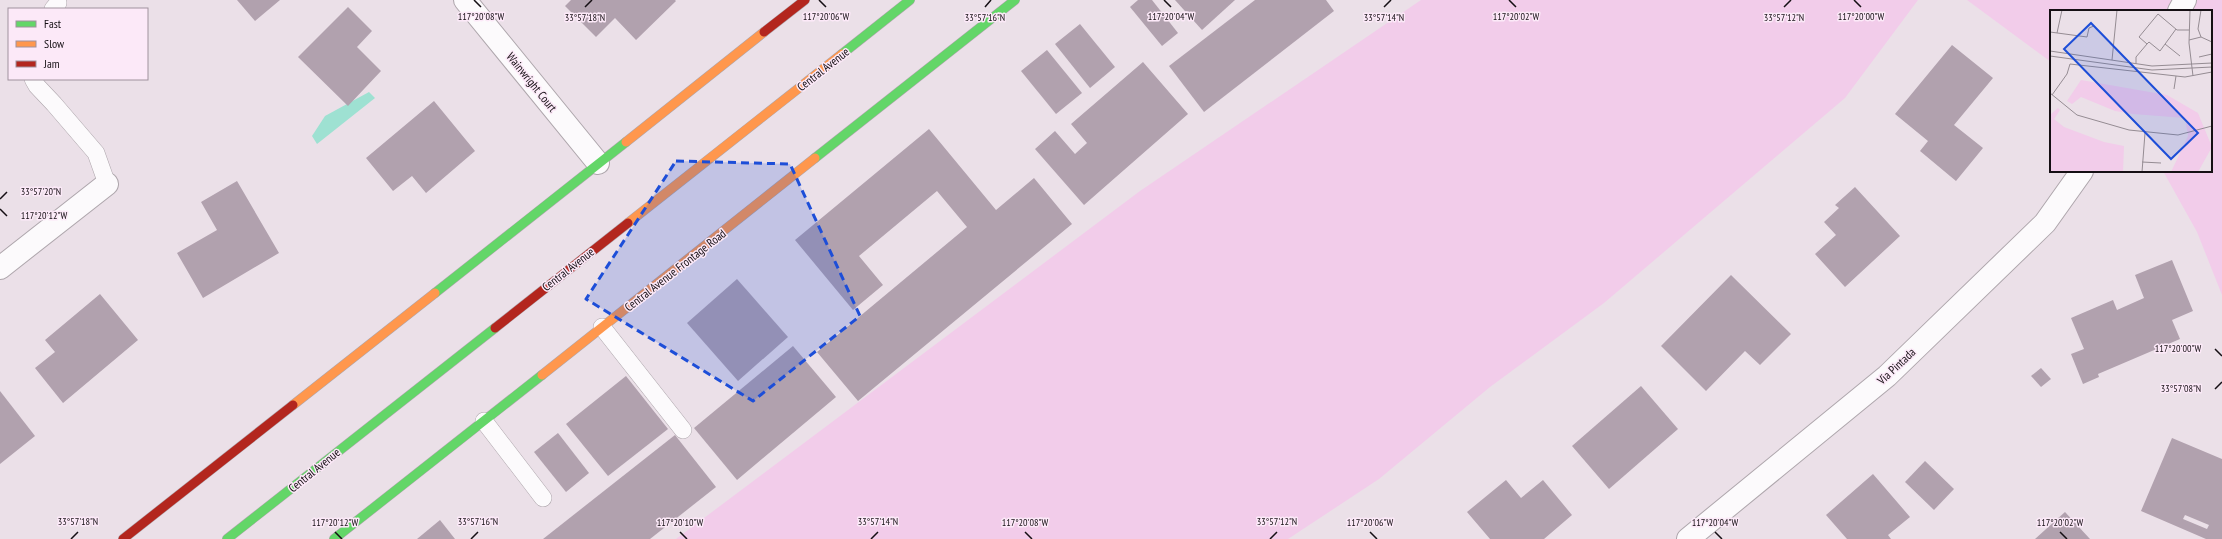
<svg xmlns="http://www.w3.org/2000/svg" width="2222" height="539" font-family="'PT Sans Narrow',sans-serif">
<rect width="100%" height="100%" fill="#ebe0e8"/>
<g fill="#f2ccea">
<polygon points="1421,0 1918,0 1845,98 1604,303 1490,387 1379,479 1288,539 676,539 1140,191"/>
<polygon points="1967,0 2222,0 2222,295 2197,232 2163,171 2211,171 2211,11 2051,11 2051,62"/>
</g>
<polygon fill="#9ee1d2" points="369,92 375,98 317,144 312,136 325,116"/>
<g fill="#b1a1ae" fill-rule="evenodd">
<polygon points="237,0 280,0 255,21"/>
<polygon points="571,0 675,0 676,1 636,40 615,18 596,37 565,6"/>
<polygon points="1138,0 1152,0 1178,33 1162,46 1130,7"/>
<polygon points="1175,0 1235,0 1202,30"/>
<polygon points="1255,0 1326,0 1334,11 1204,112 1169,66"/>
<polygon points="348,7 372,31 357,47 381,71 348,106 298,57"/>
<polygon points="1080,24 1115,67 1090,88 1055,44"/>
<polygon points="1952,45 1993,78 1954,125 1983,148 1956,181 1920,151 1928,141 1895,114"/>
<polygon points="1047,50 1082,93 1056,114 1021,71"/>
<polygon points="1143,62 1188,114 1084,205 1035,149 1055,131 1075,154 1087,143 1071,124"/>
<polygon points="434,101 475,151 426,193 412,176 393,191 366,158"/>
<polygon points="929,129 996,210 1034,178 1072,224 858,401 817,352 967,227 937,191 859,256 883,285 853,310 795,240"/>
<polygon points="237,181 279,253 203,298 177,253 217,230 201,202"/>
<polygon points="1855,187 1900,236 1845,287 1815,254 1836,235 1824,222 1839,208 1835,205"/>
<polygon points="2172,260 2193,311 2172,320 2180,339 2098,374 2099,377 2083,384 2071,354 2084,349 2071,318 2113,300 2117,310 2144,298 2135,275"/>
<polygon points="1731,275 1791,334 1760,365 1745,351 1706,391 1661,346"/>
<polygon points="737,279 788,337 738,381 687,323"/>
<polygon points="100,294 138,340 63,403 35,368 55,352 45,340"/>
<polygon points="793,346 836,397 737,480 694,428"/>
<polygon points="2041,368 2051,379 2041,387 2031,376"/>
<polygon points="626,376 668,429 608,476 566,424"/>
<polygon points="1641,386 1678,429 1609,489 1572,446"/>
<polygon points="0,391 35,436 0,464"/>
<polygon points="558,433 589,473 566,492 534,452"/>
<polygon points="675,435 716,487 650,539 543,539"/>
<path d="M2172 438 2222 459V539H2206L2141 511ZM2185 515 2209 525 2207 529 2183 519Z"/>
<polygon points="1925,461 1954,489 1934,510 1905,482"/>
<polygon points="1873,474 1910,517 1888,535 1891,539 1847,539 1826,515"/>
<polygon points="1506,480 1521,498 1543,480 1572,515 1544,539 1490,539 1467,512"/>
<polygon points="2065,512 2090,539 2035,539"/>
<polygon points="440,520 455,539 417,539"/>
</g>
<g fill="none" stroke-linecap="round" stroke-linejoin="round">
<g stroke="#aea6ac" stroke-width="18">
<g id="lane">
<polyline points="53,9 58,3"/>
<polyline points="33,79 37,86 54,104 96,153 107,184"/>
<polyline points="602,327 683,430"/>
<polyline points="484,421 543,498"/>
</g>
</g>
<g stroke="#aea6ac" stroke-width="24">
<g id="street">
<polyline points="465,0 598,163"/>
<polyline points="2179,11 2185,0"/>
<polyline points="0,268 107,184"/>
<polyline points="1688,539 1887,376 2045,223 2082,171"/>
</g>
</g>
<g stroke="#aea6ac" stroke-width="10">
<g id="fast">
<polyline points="842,54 910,0"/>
<polyline points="815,158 1015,0"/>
<polyline points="435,293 626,142"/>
<polyline points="227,539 495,328"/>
<polyline points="334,539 542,375"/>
</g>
</g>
<g stroke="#aea6ac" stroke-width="10">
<g id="slow">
<polyline points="626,142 764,32"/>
<polyline points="628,223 842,54"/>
<polyline points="542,375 815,158"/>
<polyline points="293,405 435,293"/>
</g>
</g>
<g stroke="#aea6ac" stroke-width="10">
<g id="jam">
<polyline points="764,32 805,0"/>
<polyline points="495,328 628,223"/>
<polyline points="123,539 293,405"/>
</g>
</g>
<use href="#lane" stroke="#fcfafc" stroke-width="17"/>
<use href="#street" stroke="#fcfafc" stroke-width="22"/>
<use href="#fast" stroke="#63d668" stroke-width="9"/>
<use href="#slow" stroke="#ff974d" stroke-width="9"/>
<use href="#jam" stroke="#b3261e" stroke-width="9"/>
</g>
<path fill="#1d4ed8" fill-opacity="0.2" stroke="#1d4ed8" stroke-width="3" stroke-dasharray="8 5" stroke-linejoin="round" d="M676 161 790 164 860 316 753 401 586 299Z"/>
<path fill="none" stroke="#150f14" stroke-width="1.5" d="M474 0 481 7M819 0 826 7M1164 0 1171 7M1509 0 1516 7M1854 0 1861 7M585 7 592 0M985 7 991 0M1384 7 1391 0M1784 7 1791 0M0 199 7 192M0 209 7 216M2215 349 2222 356M2215 389 2222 382M335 532 342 539M680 532 687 539M1025 532 1032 539M1370 532 1377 539M1715 532 1722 539M2060 532 2067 539M71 539 78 532M471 539 478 532M871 539 878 532M1270 539 1277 532"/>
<g text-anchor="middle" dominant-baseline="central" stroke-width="3" stroke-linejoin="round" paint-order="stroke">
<g font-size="12" fill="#150f14" stroke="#fce9f8">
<text transform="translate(823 69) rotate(-38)">Central Avenue</text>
<text transform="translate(532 82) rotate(51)">Wainwright Court</text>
<text transform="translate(568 269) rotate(-38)">Central Avenue</text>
<text transform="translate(675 270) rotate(-38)">Central Avenue Frontage Road</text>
<text transform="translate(1896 366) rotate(-43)">Via Pintada</text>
<text transform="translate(314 470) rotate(-39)">Central Avenue</text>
</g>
</g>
<g transform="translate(2050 10)">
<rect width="162" height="162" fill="#ebe0e8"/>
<path d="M31 70 117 85 148 103 162 137 148 162H121L138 126 135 108 83 104 65 101 31 87 22 94 17 91ZM8 98 10 100 4 109 14 117 54 132 74 136 73 162H0V105Z" fill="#f2ccea"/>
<path fill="none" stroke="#958c93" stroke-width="1" d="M140 0 139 33 143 66M151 0 148 19 151 27 162 32M0 22 37 27 39 18 44 16M7 23 12 0M139 30 151 27M97 34 99 32 110 41 126 19M115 34 130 46M0 41 102 56 162 53M0 46 102 60 162 57M149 47 162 44M62 50 67 0M86 54V47L97 34 89 27 108 4 127 20H139M124 79 126 66M0 83 27 105 79 120 128 125 162 116M2 85 17 64 20 54 135 67 162 62M92 152 111 153M92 162 95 123"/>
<path fill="#1d4ed8" fill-opacity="0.15" stroke="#1d4ed8" stroke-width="2" d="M41 13 148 123 121 149 14 39Z"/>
<rect width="162" height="162" fill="none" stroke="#150f14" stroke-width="2"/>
</g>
<g font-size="10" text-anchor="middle" fill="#150f14" stroke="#fce9f8" stroke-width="3" stroke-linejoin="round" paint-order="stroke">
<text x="481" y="20">117°20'08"W</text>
<text x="826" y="20">117°20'06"W</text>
<text x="1171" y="20">117°20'04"W</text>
<text x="1516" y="20">117°20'02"W</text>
<text x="1861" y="20">117°20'00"W</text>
<text x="585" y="21">33°57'18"N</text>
<text x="985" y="21">33°57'16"N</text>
<text x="1384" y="21">33°57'14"N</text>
<text x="1784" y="21">33°57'12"N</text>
<text x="41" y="195">33°57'20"N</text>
<text x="44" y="219">117°20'12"W</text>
<text x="2178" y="352">117°20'00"W</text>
<text x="2181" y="392">33°57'08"N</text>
<text x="78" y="525">33°57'18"N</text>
<text x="478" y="525">33°57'16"N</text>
<text x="878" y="525">33°57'14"N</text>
<text x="1277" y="525">33°57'12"N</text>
<text x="335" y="526">117°20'12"W</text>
<text x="680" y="526">117°20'10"W</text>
<text x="1025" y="526">117°20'08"W</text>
<text x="1370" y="526">117°20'06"W</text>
<text x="1715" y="526">117°20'04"W</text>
<text x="2060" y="526">117°20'02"W</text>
</g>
<rect x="8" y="8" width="140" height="72" fill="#fce9f8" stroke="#a0929d"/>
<rect x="16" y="21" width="20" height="6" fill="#63d668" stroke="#a0929d"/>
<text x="44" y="28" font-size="12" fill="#150f14">Fast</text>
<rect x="16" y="41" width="20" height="6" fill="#ff974d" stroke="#a0929d"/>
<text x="44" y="48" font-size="12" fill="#150f14">Slow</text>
<rect x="16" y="61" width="20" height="6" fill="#b3261e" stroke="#a0929d"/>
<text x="44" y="68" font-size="12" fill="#150f14">Jam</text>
</svg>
